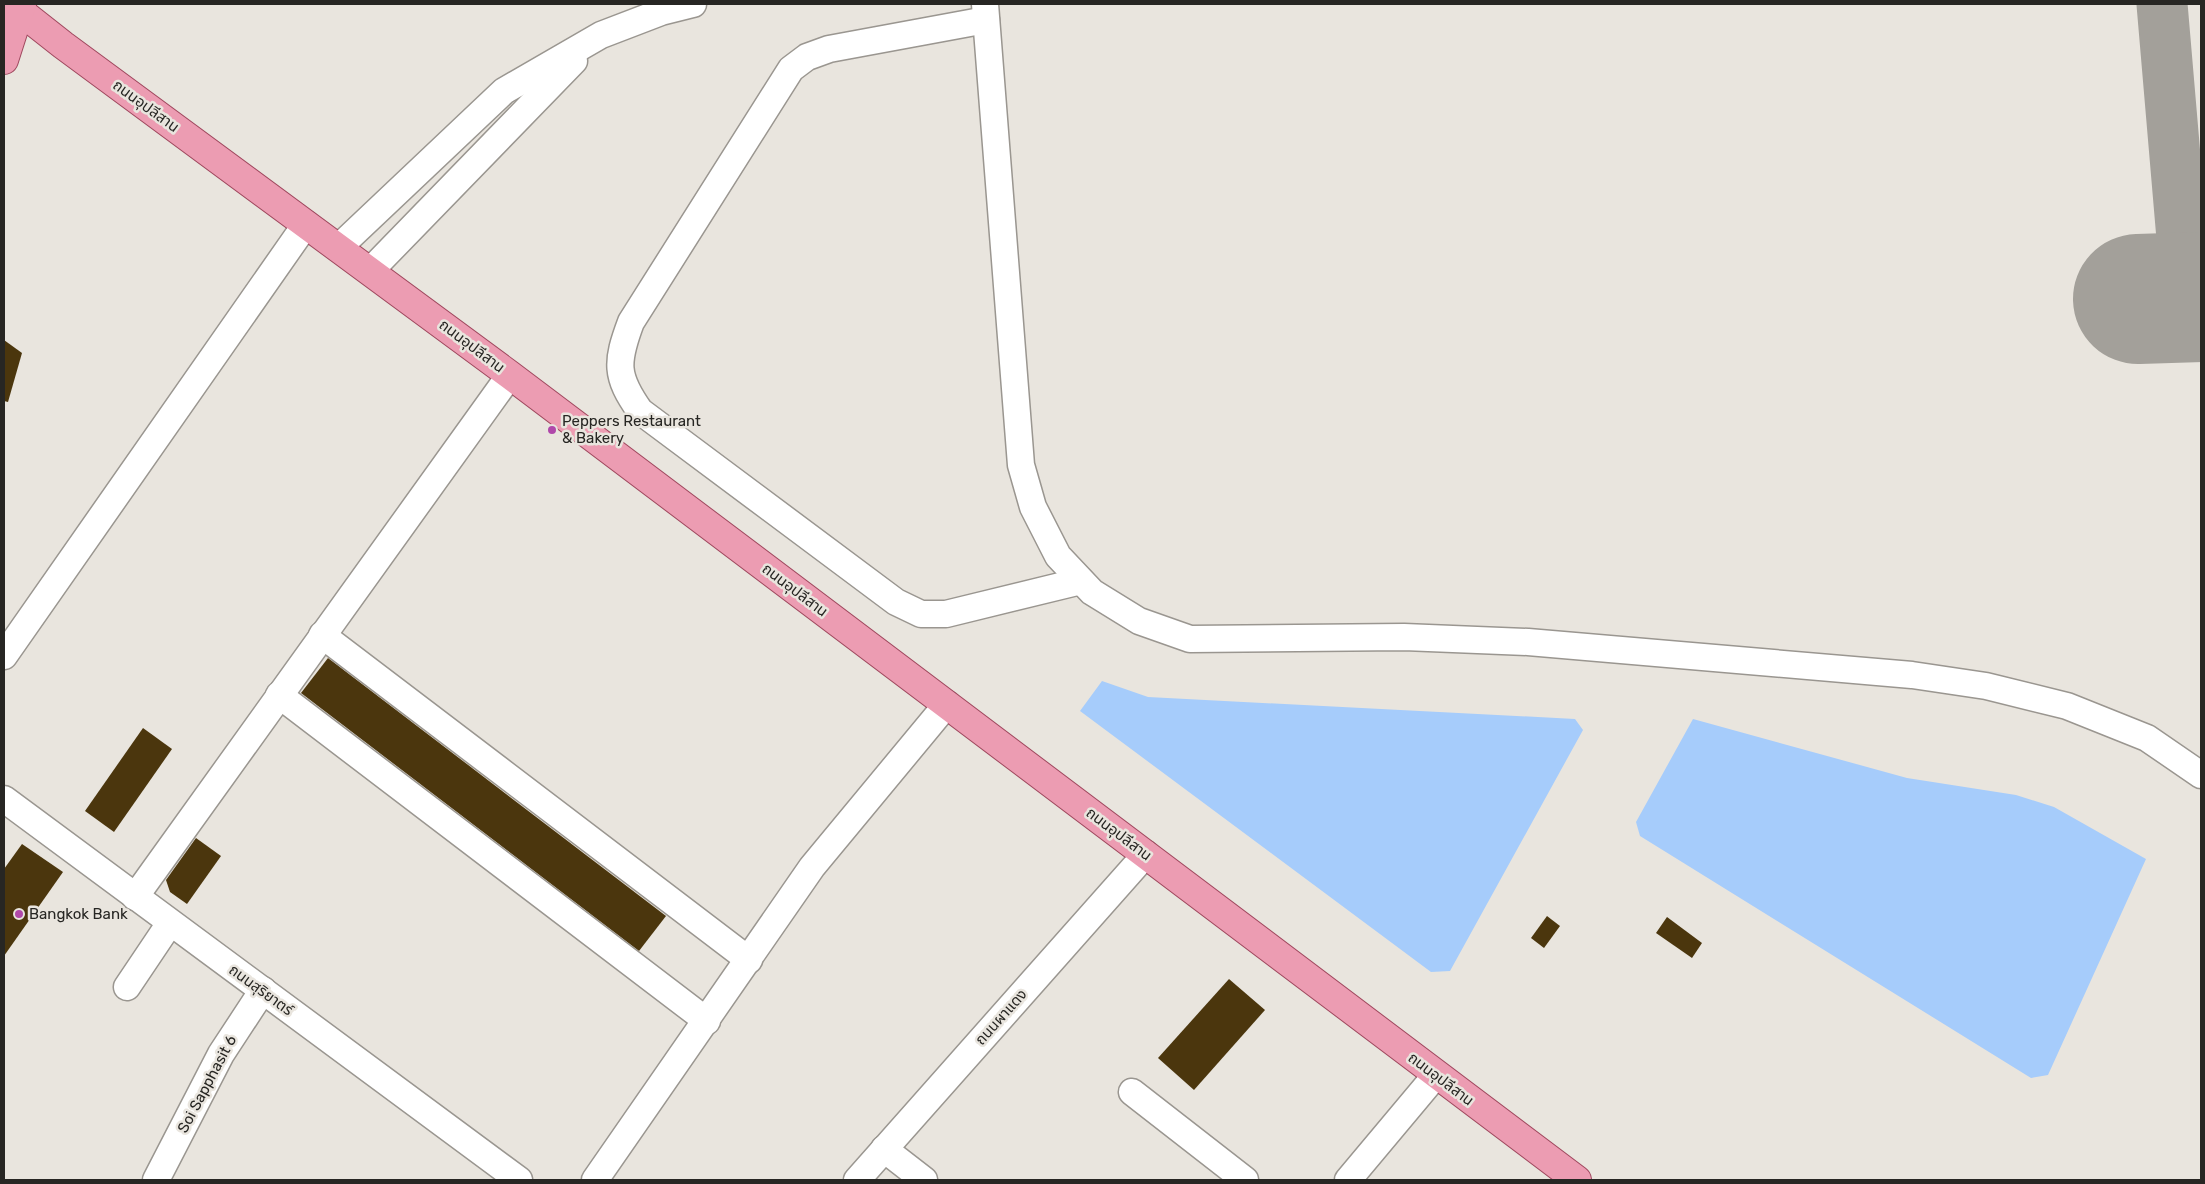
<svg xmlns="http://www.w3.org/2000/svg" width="2205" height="1184" font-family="Rubik,'Noto Sans Thai',sans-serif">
<rect width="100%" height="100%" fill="#e9e5de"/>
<g fill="#a6ccfb">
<polygon points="1102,681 1148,697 1575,719 1583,730 1450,971 1431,972 1080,711"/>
<polygon points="1693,719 1907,778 2016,795 2054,807 2146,859 2048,1075 2031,1078 1640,836 1636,822"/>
</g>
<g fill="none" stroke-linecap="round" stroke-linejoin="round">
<polyline stroke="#a3a09a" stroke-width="51" points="2162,4 2187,297"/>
<polyline stroke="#a3a09a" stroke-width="130" points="2138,299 2201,297"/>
</g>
<g fill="#4b360d">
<polygon points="4,340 22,353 8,402 4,401"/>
<polygon points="328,658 666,916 639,951 301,693"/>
<polygon points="143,728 172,749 114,832 85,811"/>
<polygon points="196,838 221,856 187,904 170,892 166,880"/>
<polygon points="22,844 63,872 4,956 4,869"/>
<polygon points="1547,916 1560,926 1544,948 1531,938"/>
<polygon points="1667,917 1702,943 1692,958 1656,933"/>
<polygon points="1229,979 1265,1010 1194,1090 1158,1058"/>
</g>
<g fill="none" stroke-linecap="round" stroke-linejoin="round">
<g stroke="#9a9690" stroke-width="29">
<g id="minor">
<polyline points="985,4 1021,465 1033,507 1058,556 1092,592 1139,621 1190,639 1404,637 1528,642 1912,675 1986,686 2067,706 2147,738 2201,775"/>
<path d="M986 20 829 49 807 57 791 69 631 322C616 362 615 376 640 411L896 602 921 614H946L1081 581"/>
<polyline points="338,248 504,91 601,35 661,12 693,4"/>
<polyline points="370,271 574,61"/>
<polyline points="322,635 749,960"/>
<polyline points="4,656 306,224"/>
<polyline points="279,695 707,1021"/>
<polyline points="4,799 519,1180"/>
<polyline points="135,897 510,375"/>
<polyline points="127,987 170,923"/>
<polyline points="1132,1092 1245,1180"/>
<polyline points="884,1149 924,1180"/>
<polyline points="156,1180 221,1054 263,990"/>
<polyline points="595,1180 812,867 947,704"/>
<polyline points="857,1180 1146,854"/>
<polyline points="1348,1180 1436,1075"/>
</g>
</g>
<g stroke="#9f485e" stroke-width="30">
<g id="major">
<polyline points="11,4 63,45 510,375 1577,1180"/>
<polyline points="4,60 22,4"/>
</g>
</g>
<use href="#minor" stroke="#fff" stroke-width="26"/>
<use href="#major" stroke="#ec9cb2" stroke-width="28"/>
</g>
<g fill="#b048aa" stroke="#e9e5de" stroke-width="2">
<circle cx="552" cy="430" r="5"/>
<circle cx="19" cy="914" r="5"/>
</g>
<g text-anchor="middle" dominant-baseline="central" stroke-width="5" stroke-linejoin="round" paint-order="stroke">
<g font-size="15" fill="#272623" stroke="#e9e5de">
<text transform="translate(146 106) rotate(36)">ถนนอุปลีสาน</text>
<text transform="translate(472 346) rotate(37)">ถนนอุปลีสาน</text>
<text transform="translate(795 590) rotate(37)">ถนนอุปลีสาน</text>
<text transform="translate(1119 834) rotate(37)">ถนนอุปลีสาน</text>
<text transform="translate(261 990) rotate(36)">ถนนสุริยาตร์</text>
<text transform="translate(1001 1017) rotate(-48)">ถนนผาแดง</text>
<text transform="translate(1441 1079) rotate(37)">ถนนอุปลีสาน</text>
<text transform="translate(207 1084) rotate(-62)">Soi Sapphasit 6</text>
</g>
<g font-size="15" fill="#272623" stroke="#e9e5de" text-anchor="start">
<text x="562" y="421">Peppers Restaurant<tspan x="562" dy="17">&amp; Bakery</tspan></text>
<text x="29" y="914">Bangkok Bank</text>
</g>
</g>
<rect width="2205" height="1184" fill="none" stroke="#272623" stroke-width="10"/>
</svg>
